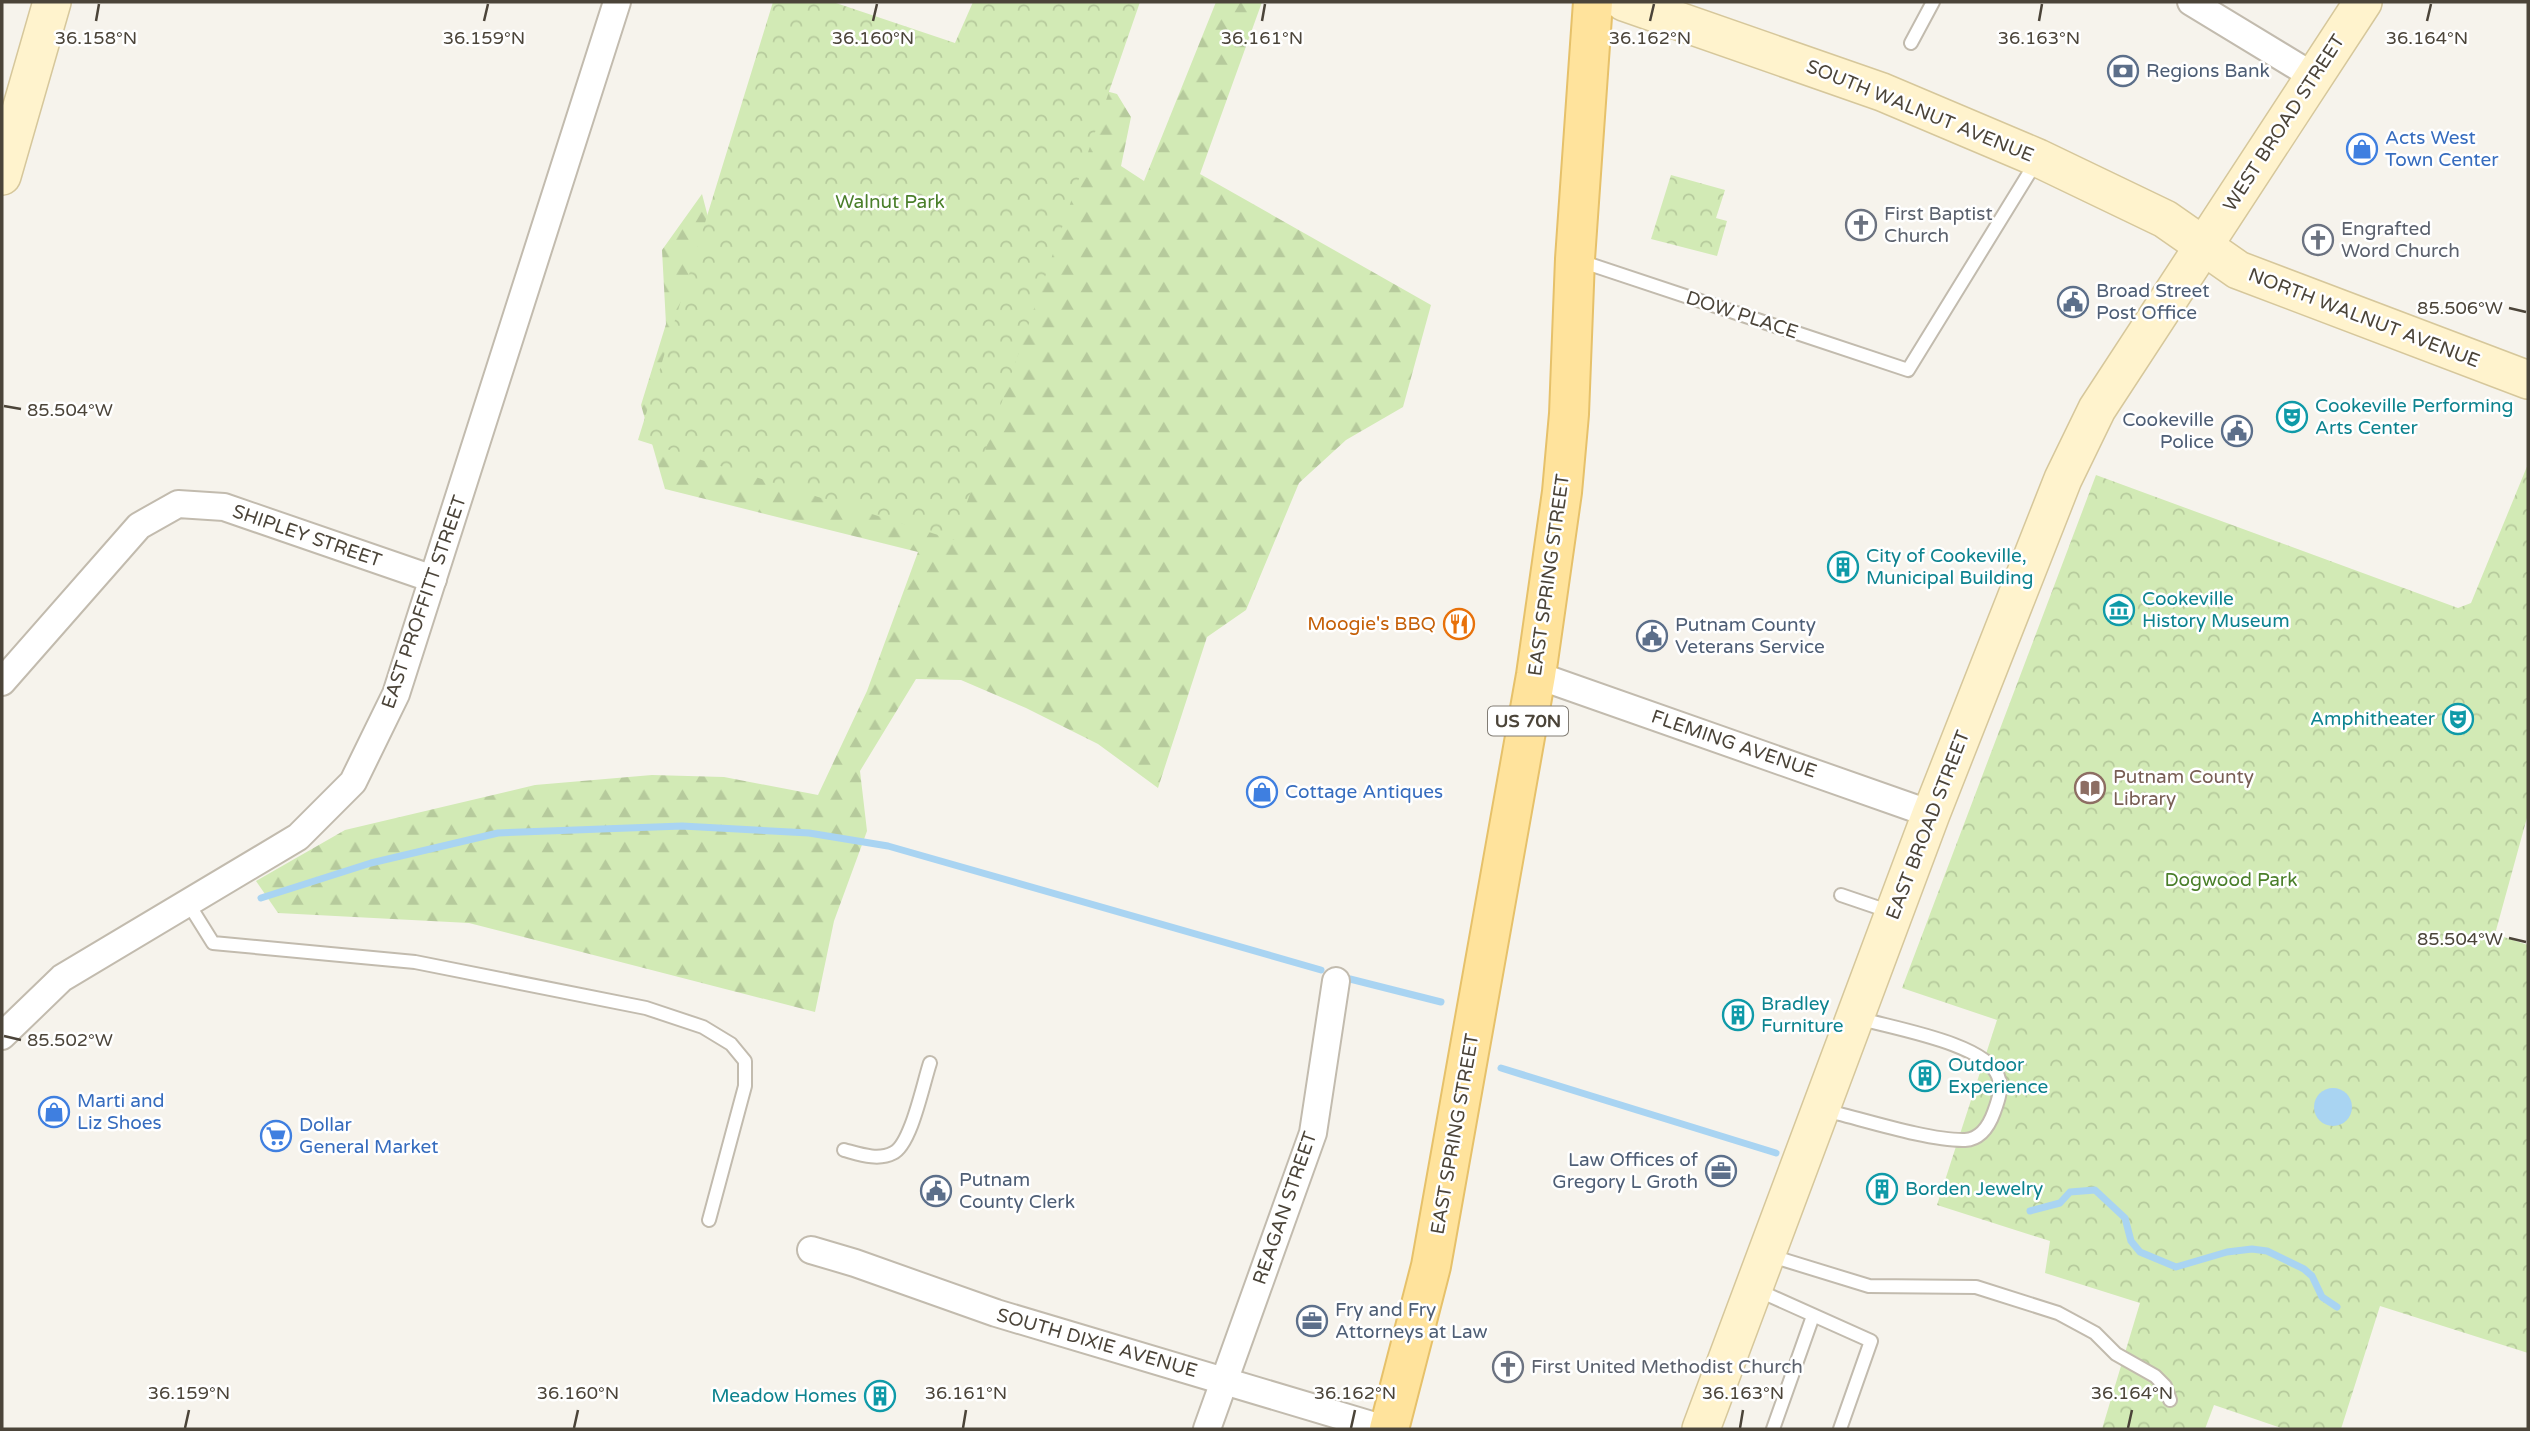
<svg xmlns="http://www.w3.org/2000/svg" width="2530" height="1431" font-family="'Varela Round',sans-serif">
<defs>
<pattern id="forest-firs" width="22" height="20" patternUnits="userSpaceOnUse" patternTransform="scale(1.75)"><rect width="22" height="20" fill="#d2eab5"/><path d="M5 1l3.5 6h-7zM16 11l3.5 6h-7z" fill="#b6ca9c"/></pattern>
<pattern id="park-crowns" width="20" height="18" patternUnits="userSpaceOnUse" patternTransform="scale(1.75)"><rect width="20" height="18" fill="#d2eab5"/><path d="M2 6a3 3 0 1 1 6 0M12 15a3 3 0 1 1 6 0" fill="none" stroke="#b6ca9c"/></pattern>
</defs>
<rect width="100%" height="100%" fill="#f6f3ec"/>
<polygon fill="url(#forest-firs)" points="1216,2 1262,2 1200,174 1431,305 1403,407 1346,440 1299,483 1246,610 1207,637 1158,788 1098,744 1026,708 961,680 916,679 860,771 867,831 834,921 815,1012 469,923 278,913 256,881 345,830 535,785 652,775 724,777 818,795 867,691 918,552 665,489 641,405 666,324 662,250 702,194 715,244 1073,82 1117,94 1131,117 1121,166 1144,181"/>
<g fill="url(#park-crowns)">
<polygon points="773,2 833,2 955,43 973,2 1140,2 954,540 638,440"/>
<polygon points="1671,175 1725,190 1716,218 1727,221 1717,256 1651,239"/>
<polygon points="2528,464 2528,814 2495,934 2528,945 2528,1353 2380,1306 2341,1429 2284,1429 2214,1405 2205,1429 2102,1429 2140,1303 2045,1273 2050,1241 1937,1205 1997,1020 1902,988 2096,475 2458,608 2471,603"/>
</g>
<circle fill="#a9d4f2" cx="2333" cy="1107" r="19"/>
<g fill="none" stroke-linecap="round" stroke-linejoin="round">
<g stroke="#a9d4f2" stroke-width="7">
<polyline points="261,898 371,863 498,833 682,826 809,833 888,846 1321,970"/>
<polyline points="1350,979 1441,1002"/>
<polyline points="1501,1068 1776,1153"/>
<polyline points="2030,1211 2060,1203 2070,1192 2095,1190 2125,1218 2131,1241 2140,1252 2176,1267 2227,1252 2252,1249 2267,1251 2304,1269 2312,1276 2322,1297 2337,1307"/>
</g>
<g stroke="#c2bbae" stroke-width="16">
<g id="lane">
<polyline points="1911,43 1933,2"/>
<polyline points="1580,261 1908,370 2036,162"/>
<polyline points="1841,895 1891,912"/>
<polyline points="188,903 213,943 415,962 646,1008 703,1027 731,1044 745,1061 745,1086 709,1220"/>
<path d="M1824 1110C1862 1119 1929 1141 1965 1140 1981 1139 1989 1126 1994 1112 1998 1101 2003 1088 1998 1076 1985 1043 1891 1028 1858 1018"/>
<path d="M844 1150C859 1154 878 1161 893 1153 911 1145 923 1084 930 1063"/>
<polyline points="1768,1255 1869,1286 1976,1287 2058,1313 2095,1333 2116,1354 2155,1376 2165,1386 2170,1400"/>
<polyline points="1755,1289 1871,1341 1840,1429"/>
<polyline points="1773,1429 1813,1316"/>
</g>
</g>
<g stroke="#c2bbae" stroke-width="30">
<g id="street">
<polyline points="2191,2 2313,76"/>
<polyline points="1536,675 1931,814"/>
<polyline points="2,682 139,526 178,504 224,507 433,579"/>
<polyline points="2,1036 62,978 298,837 353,782 396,694 617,2"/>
<polyline points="811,1250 855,1263 996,1313 1385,1429"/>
<polyline points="1207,1429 1313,1133 1336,981"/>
</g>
</g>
<g stroke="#d6c79b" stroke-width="40">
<g id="secondary">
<polyline points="1624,2 1882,92 2038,158 2165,219 2238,270 2528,380"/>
<polyline points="2,176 52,2"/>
<polyline points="1701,1429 1931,814 2063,479 2097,409 2363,2"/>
</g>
</g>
<g stroke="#e6c16a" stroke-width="42">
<polyline id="primary" points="1389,1429 1431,1266 1536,675 1562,492 1569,414 1575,259 1593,2"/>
</g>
<use href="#lane" stroke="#fff" stroke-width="12"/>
<use href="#street" stroke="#fff" stroke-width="26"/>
<use href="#secondary" stroke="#fff3cd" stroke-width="37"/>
<use href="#primary" stroke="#ffe39c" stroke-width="38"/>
</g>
<path fill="none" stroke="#4b4439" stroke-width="2.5" d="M96 21 99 4M484 21 488 4M873 21 877 4M1262 21 1265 4M1650 21 1654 4M2039 21 2042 4M2427 21 2431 4M2509 308 2526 312M4 406 21 409M2509 938 2526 942M4 1036 21 1040M185 1428 189 1410M574 1428 578 1410M963 1428 966 1410M1351 1428 1355 1410M1740 1428 1743 1410M2128 1428 2132 1410"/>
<defs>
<g id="bank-ring" transform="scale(1.575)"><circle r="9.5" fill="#fff" stroke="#5c6f8a" stroke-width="1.5"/><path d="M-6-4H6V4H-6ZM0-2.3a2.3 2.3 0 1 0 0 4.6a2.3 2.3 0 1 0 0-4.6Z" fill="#5c6f8a"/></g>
<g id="shop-ring" transform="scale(1.575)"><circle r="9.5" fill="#fff" stroke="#3f7fe0" stroke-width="1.5"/><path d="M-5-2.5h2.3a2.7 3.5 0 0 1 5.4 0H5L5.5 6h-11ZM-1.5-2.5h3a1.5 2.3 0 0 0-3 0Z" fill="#3f7fe0"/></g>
<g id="church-ring" transform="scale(1.575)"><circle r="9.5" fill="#fff" stroke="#6b7280" stroke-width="1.5"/><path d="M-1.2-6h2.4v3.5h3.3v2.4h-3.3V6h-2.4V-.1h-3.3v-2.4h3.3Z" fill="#6b7280"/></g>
<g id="civic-ring" transform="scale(1.575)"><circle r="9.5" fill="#fff" stroke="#5c6f8a" stroke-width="1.5"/><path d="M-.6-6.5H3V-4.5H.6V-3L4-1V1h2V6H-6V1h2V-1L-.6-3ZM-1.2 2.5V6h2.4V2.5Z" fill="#5c6f8a"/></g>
<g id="theatre-ring" transform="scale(1.575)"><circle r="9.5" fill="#fff" stroke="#0f9aa8" stroke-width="1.5"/><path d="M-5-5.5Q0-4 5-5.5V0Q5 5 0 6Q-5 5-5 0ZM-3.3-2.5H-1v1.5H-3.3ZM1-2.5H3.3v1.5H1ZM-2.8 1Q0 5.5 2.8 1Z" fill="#0f9aa8"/></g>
<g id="building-ring" transform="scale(1.575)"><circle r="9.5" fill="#fff" stroke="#0f9aa8" stroke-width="1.5"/><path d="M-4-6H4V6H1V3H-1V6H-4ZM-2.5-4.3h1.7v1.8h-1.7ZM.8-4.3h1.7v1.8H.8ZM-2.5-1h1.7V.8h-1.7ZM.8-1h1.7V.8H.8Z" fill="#0f9aa8"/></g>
<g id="museum-ring" transform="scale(1.575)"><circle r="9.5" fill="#fff" stroke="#0f9aa8" stroke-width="1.5"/><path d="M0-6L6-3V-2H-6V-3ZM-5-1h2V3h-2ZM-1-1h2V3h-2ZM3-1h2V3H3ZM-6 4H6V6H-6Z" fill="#0f9aa8"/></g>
<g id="restaurant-ring" transform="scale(1.575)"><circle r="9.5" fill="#fff" stroke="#e8710a" stroke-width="1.5"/><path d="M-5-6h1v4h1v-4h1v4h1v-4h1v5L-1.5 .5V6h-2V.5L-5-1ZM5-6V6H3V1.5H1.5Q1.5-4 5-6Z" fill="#e8710a"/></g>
<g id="library-ring" transform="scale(1.575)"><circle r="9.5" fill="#fff" stroke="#8d6e63" stroke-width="1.5"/><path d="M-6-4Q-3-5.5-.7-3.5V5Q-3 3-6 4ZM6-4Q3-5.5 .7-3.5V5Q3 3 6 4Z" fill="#8d6e63"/></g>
<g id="supermarket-ring" transform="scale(1.575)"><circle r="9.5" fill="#fff" stroke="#3f7fe0" stroke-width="1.5"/><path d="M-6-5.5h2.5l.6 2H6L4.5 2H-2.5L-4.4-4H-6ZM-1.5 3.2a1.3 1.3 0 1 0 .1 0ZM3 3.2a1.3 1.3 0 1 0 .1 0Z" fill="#3f7fe0"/></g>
<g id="office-ring" transform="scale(1.575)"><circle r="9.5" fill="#fff" stroke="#5c6f8a" stroke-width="1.5"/><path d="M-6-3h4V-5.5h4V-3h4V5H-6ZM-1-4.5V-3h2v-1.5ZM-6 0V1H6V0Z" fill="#5c6f8a"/></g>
</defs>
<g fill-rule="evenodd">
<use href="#bank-ring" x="2123" y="71"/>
<use href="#shop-ring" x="2362" y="149"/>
<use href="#church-ring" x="1861" y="225"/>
<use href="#church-ring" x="2318" y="240"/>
<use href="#civic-ring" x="2073" y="302"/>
<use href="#theatre-ring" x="2292" y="417"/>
<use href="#civic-ring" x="2237" y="431"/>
<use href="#building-ring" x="1843" y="567"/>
<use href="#museum-ring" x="2119" y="610"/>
<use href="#restaurant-ring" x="1459" y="624"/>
<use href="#civic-ring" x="1652" y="636"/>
<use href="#theatre-ring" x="2458" y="719"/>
<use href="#library-ring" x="2090" y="788"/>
<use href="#shop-ring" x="1262" y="792"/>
<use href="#building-ring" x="1738" y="1015"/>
<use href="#building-ring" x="1925" y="1076"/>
<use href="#shop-ring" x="54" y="1112"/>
<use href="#supermarket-ring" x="276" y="1136"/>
<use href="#office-ring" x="1721" y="1171"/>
<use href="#building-ring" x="1882" y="1189"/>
<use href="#civic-ring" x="936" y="1191"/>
<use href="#office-ring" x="1312" y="1321"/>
<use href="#church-ring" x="1508" y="1367"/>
<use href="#building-ring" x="880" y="1396"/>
</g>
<g text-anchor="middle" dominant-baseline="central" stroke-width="5" stroke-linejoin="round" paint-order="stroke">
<rect fill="#fff" stroke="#817c74" stroke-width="2" x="1488" y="706.5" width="80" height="29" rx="5"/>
<g font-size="18" font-weight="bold" fill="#4b4439">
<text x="1528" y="721">US 70N</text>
</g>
<g font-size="19" fill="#4e5e75" stroke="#fff" text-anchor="start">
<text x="2146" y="71">Regions Bank</text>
<text x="2096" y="291">Broad Street<tspan x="2096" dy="22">Post Office</tspan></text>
<text x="2214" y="420" text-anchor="end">Cookeville<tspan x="2214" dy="22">Police</tspan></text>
<text x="1675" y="625">Putnam County<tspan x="1675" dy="22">Veterans Service</tspan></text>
<text x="1698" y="1160" text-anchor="end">Law Offices of<tspan x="1698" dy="22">Gregory L Groth</tspan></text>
<text x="959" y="1180">Putnam<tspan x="959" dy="22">County Clerk</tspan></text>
<text x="1335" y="1310">Fry and Fry<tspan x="1335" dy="22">Attorneys at Law</tspan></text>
</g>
<g font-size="19" fill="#4b4439" stroke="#fff">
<text transform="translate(1920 111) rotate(22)">SOUTH WALNUT AVENUE</text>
<text transform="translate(2284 123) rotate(-57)">WEST BROAD STREET</text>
<text transform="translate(1742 315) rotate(18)">DOW PLACE</text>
<text transform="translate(2364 318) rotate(21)">NORTH WALNUT AVENUE</text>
<text transform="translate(307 536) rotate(19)">SHIPLEY STREET</text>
<text transform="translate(1549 575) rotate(-82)">EAST SPRING STREET</text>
<text transform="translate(424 602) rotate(-71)">EAST PROFFITT STREET</text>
<text transform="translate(1734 744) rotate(19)">FLEMING AVENUE</text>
<text transform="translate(1928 825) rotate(-69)">EAST BROAD STREET</text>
<text transform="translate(1455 1134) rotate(-80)">EAST SPRING STREET</text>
<text transform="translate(1285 1208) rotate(-71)">REAGAN STREET</text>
<text transform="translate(1097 1343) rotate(16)">SOUTH DIXIE AVENUE</text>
</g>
<g font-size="19" fill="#366cbe" stroke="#fff" text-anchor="start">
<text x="2385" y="138">Acts West<tspan x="2385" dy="22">Town Center</tspan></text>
<text x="1285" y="792">Cottage Antiques</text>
<text x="77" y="1101">Marti and<tspan x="77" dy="22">Liz Shoes</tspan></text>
<text x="299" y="1125">Dollar<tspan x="299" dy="22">General Market</tspan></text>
</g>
<g font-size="19" fill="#4a7f2a" stroke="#fff">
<text x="890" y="202">Walnut Park</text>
<text x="2231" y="880">Dogwood Park</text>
</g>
<g font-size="19" fill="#5b616d" stroke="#fff" text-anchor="start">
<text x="1884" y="214">First Baptist<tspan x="1884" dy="22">Church</tspan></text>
<text x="2341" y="229">Engrafted<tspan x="2341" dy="22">Word Church</tspan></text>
<text x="1531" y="1367">First United Methodist Church</text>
</g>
<g font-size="19" fill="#0d838f" stroke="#fff" text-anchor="start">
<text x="2315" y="406">Cookeville Performing<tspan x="2315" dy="22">Arts Center</tspan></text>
<text x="1866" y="556">City of Cookeville,<tspan x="1866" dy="22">Municipal Building</tspan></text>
<text x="2142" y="599">Cookeville<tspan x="2142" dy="22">History Museum</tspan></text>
<text x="2435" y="719" text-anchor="end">Amphitheater</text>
<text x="1761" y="1004">Bradley<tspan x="1761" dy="22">Furniture</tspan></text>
<text x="1948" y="1065">Outdoor<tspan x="1948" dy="22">Experience</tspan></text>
<text x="1905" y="1189">Borden Jewelry</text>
<text x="857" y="1396" text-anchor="end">Meadow Homes</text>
</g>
<g font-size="19" fill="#c56008" stroke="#fff" text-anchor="end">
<text x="1436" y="624">Moogie's BBQ</text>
</g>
<g font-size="19" fill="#785e54" stroke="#fff" text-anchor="start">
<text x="2113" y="777">Putnam County<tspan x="2113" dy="22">Library</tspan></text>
</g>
</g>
<g font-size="18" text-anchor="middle" fill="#4b4439" stroke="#fff" stroke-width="5" stroke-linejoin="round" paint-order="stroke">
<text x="96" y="44">36.158°N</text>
<text x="484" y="44">36.159°N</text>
<text x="873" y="44">36.160°N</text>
<text x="1262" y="44">36.161°N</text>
<text x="1650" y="44">36.162°N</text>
<text x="2039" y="44">36.163°N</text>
<text x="2427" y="44">36.164°N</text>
<text x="2460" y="314">85.506°W</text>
<text x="70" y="416">85.504°W</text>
<text x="2460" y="945">85.504°W</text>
<text x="70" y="1046">85.502°W</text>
<text x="189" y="1399">36.159°N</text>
<text x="578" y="1399">36.160°N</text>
<text x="966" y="1399">36.161°N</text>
<text x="1355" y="1399">36.162°N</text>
<text x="1743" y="1399">36.163°N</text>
<text x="2132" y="1399">36.164°N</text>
</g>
<rect width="2530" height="1431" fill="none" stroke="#4b4439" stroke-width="7"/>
</svg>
